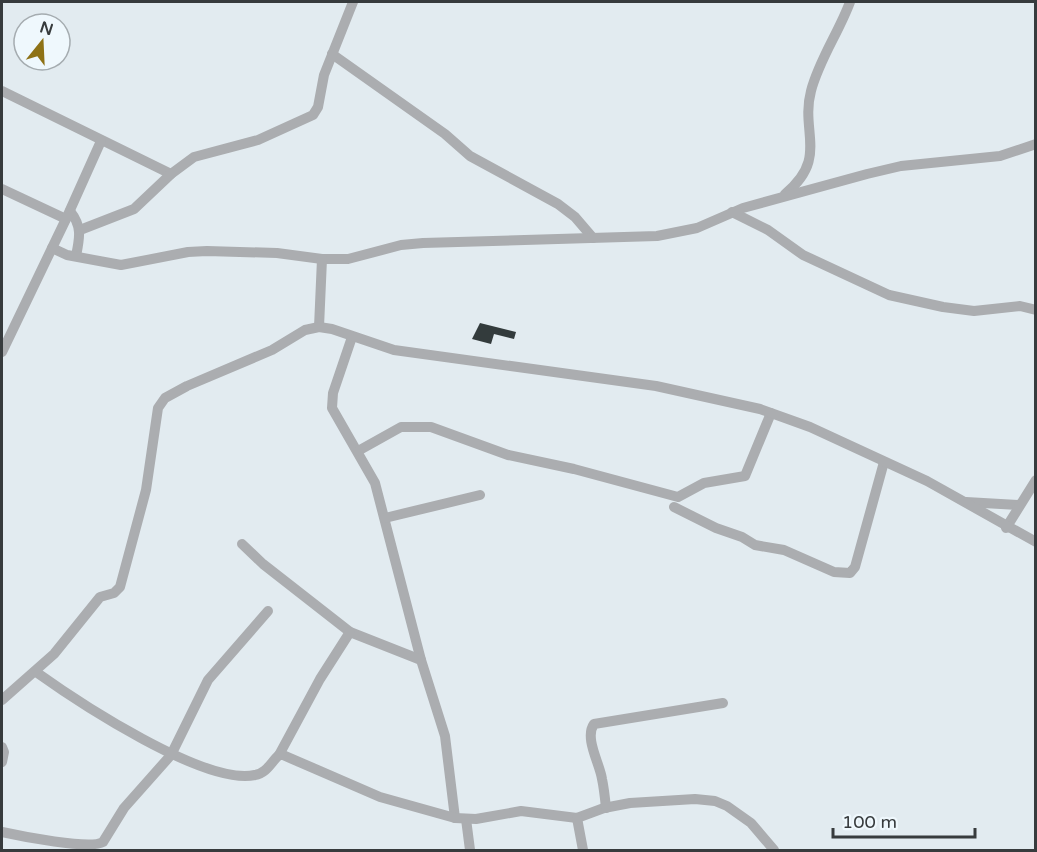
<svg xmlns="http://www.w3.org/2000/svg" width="1037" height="852" font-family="'Varela Round',sans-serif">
<rect width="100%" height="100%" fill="#e2ebf0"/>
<polygon fill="#333b3c" points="480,323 516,332 514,339 494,334 491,344 472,339"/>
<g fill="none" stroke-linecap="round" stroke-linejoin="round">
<g stroke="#abadb0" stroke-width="10">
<polyline points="332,54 445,134 470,156 558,204 575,217 593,238"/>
<polyline points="2,91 171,174"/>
<polyline points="2,189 66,219"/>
<path d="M785 194C829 158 800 132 811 91 819 60 839 32 850 2"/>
<path d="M70 211C82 226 80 237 76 256"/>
<polyline points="732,212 768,230 803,255 889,295 943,307 974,311 1020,306 1036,310"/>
<polyline points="80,230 134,209 171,174 194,157 258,140 313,115 318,107 324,75 353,2"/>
<polyline points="52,248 67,255 121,265 188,252 207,251 277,253 322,259 348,259 401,245 423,243 657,236 697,228 743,208 867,174 901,166 1000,156 1036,144"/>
<polyline points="319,327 322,259"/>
<polyline points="352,337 333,393 332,408 375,483 421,660 445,736 455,818"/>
<polyline points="2,352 66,219 101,141"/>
<polyline points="358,451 401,427 431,427 508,455 574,469 678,497 704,483 745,476 771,413"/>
<polyline points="966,502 1019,505"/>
<polyline points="674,507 716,528 742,537 755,545 784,550 834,572 850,573 855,567 884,462"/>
<polyline points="385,518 480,495"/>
<polyline points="1006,528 1036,480"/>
<polyline points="242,544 263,564 350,632 421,660"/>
<path d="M36 672C78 702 205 786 255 775 267 773 271 762 279 755H283L380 797 455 818 476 819 521 811 577 818 604 808 630 803 695 799 715 801 727 806 751 823 774 850"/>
<polyline points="2,700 54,654 100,597 114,593 120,587 146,490 158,408 165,398 187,386 272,350 305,330 319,327 332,329 394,350 656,386 760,409 810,427 927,481 1036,542"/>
<polyline points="2,747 4,752 2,762"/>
<polyline points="279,755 320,679 350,632"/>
<path d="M606 808C605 798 604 788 602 779 600 764 584 738 594 724L723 703"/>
<polyline points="577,818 583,850"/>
<polyline points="466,819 470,850"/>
<path d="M2 832C20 836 90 850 103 842L124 808 171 755 208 680 268 611"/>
</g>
</g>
<rect width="1037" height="852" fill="none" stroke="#373b3d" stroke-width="6"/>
<g transform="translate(42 42) rotate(18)"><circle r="28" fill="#eff8fd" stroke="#a5acb0" stroke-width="1.5"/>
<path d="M0-4.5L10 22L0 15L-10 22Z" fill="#8e7216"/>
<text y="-9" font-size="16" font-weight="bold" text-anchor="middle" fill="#373b3d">N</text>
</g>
<path d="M833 828v9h142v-9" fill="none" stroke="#373b3d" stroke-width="3"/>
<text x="842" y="828" font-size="18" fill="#373b3d" stroke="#eff8fd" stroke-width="4.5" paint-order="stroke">100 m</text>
</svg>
